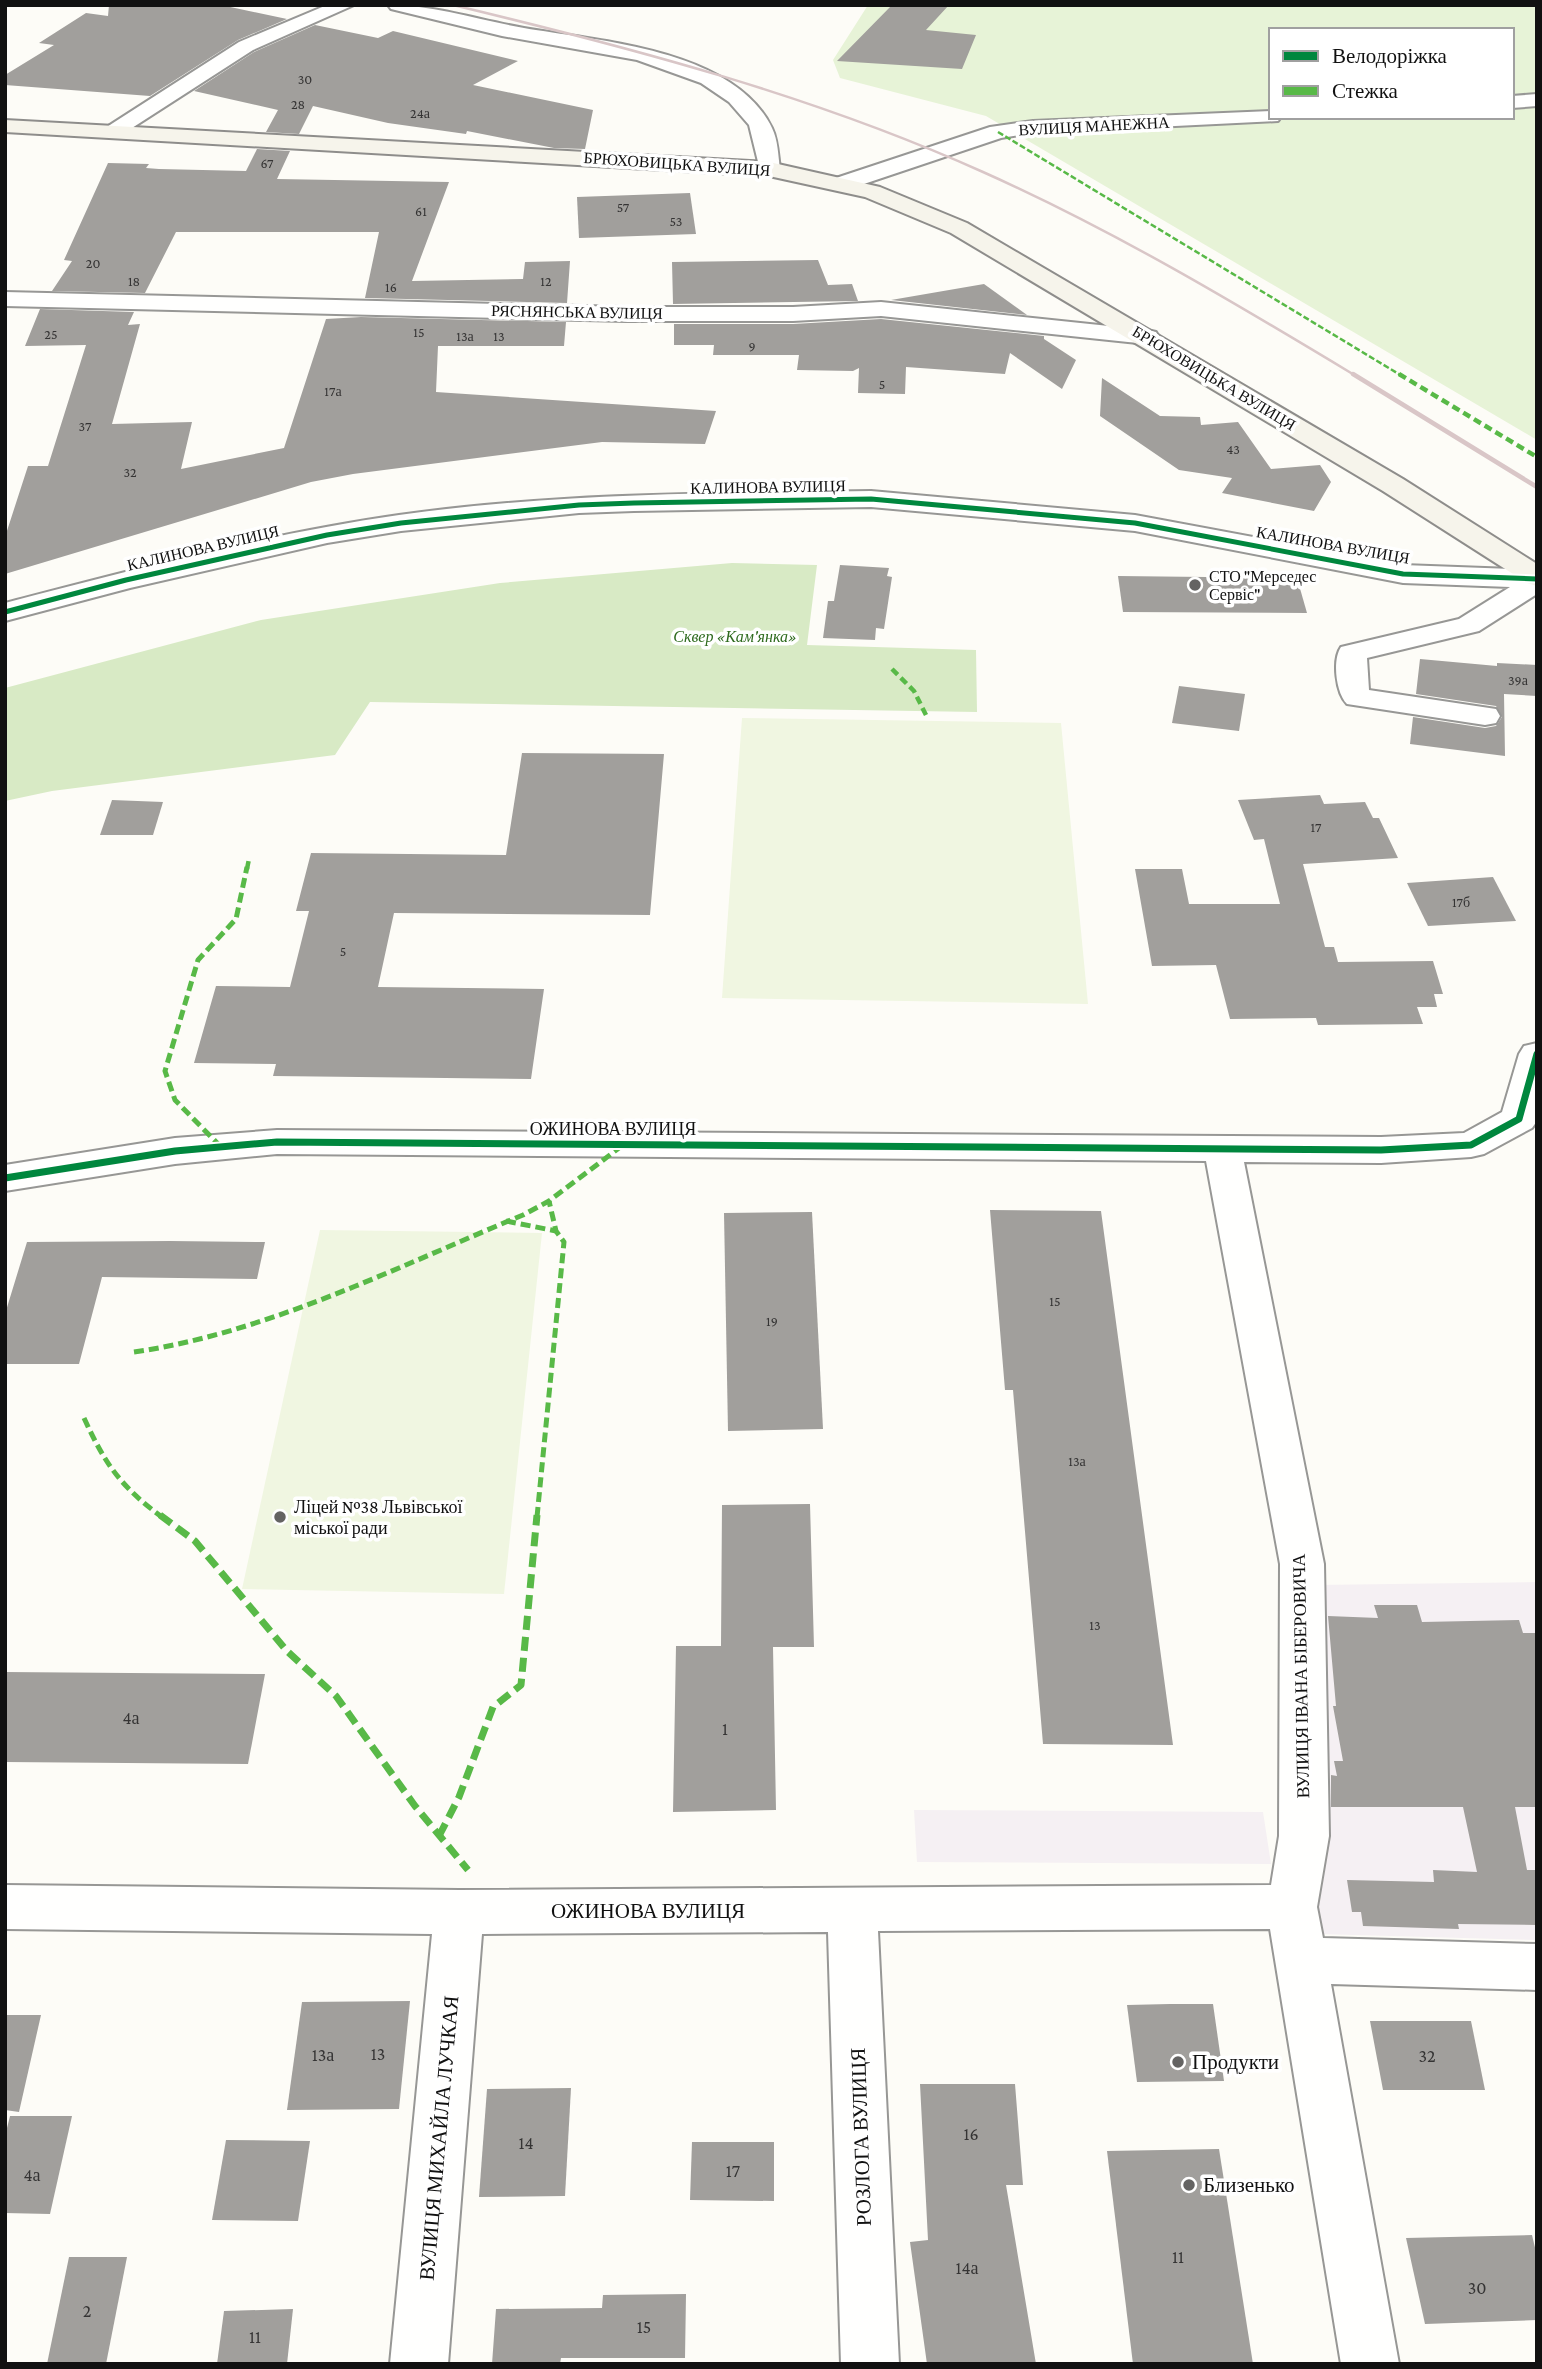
<svg xmlns="http://www.w3.org/2000/svg" width="1542" height="2369" font-family="'Crimson Pro',serif">
<rect width="100%" height="100%" fill="#fdfcf7"/>
<g fill="#f5f0f3">
<polygon points="1537,1582 1537,1940 1318,1934 1315,1585"/>
<polygon points="914,1810 1263,1812 1271,1864 917,1862"/>
</g>
<path fill="#e7f3d7" fill-rule="evenodd" d="M868 5H1537V440L986 116 840 78 833 60ZM1271 30H1512V117H1271Z"/>
<polygon fill="#d8eac5" points="732,563 817,565 807,645 976,650 977,712 370,702 335,755 52,791 5,801 5,688 261,620 500,583"/>
<g fill="#f0f6e1">
<polygon points="742,718 1061,723 1088,1004 722,998"/>
<polygon points="320,1230 542,1233 504,1594 242,1589"/>
</g>
<g fill="#a19f9c">
<polygon points="109,5 221,5 287,19 238,40 150,96 5,85 5,75 54,45 39,43 86,13 108,16"/>
<polygon points="892,5 949,5 926,30 976,35 962,69 837,61"/>
<polygon points="315,25 378,38 393,31 518,61 473,85 593,110 585,149 554,148 467,131 466,134 388,123 313,106 299,134 266,132 278,110 194,91 254,52"/>
<polygon points="257,149 290,151 277,179 449,182 412,281 523,279 525,262 570,261 567,303 365,298 379,232 176,232 145,293 52,291 72,261 64,260 108,163 149,164 146,168 159,169 246,171"/>
<polygon points="690,193 696,234 579,238 577,197"/>
<polygon points="818,260 828,285 852,284 858,301 673,304 672,262"/>
<polygon points="984,284 1027,315 891,300"/>
<polygon points="40,309 134,312 128,325 140,324 112,424 192,422 181,469 284,448 326,319 361,317 566,322 564,346 438,346 436,392 716,411 705,444 602,442 353,474 311,482 5,574 5,537 28,466 48,466 86,345 25,346"/>
<polygon points="881,319 1044,336 1044,339 1076,360 1062,389 1010,353 1005,374 906,367 905,394 858,393 859,368 853,371 797,370 799,355 713,355 714,345 674,345 674,324 793,324"/>
<polygon points="1102,378 1160,416 1200,417 1201,425 1238,422 1271,469 1320,465 1331,482 1314,511 1222,493 1232,478 1179,470 1100,416"/>
<polygon points="840,565 889,568 887,576 892,577 884,629 876,628 875,640 823,638 828,601 834,601"/>
<polygon points="1118,576 1297,578 1307,613 1123,612"/>
<polygon points="1420,659 1497,666 1497,663 1537,665 1537,696 1504,694 1505,756 1410,744 1413,717 1485,728 1496,726 1502,717 1496,706 1416,694"/>
<polygon points="1179,686 1245,694 1239,731 1172,723"/>
<polygon points="522,753 664,754 650,915 394,913 378,987 544,989 531,1079 273,1076 276,1064 194,1063 216,986 290,987 309,911 296,911 311,853 506,855"/>
<polygon points="1320,795 1324,804 1365,802 1373,818 1379,818 1398,858 1303,864 1325,947 1334,947 1338,962 1433,961 1443,994 1434,994 1437,1007 1417,1007 1423,1024 1318,1025 1316,1018 1230,1019 1216,965 1152,966 1135,869 1182,869 1189,904 1280,904 1264,839 1254,840 1238,800"/>
<polygon points="112,800 163,802 153,835 100,835"/>
<polygon points="1493,877 1516,921 1428,926 1407,883"/>
<polygon points="990,1210 1101,1211 1173,1745 1043,1744 1013,1390 1005,1390"/>
<polygon points="812,1212 823,1429 728,1431 724,1213"/>
<polygon points="27,1242 170,1241 265,1242 257,1279 102,1277 79,1364 5,1364 5,1314"/>
<polygon points="810,1504 814,1647 773,1647 776,1810 673,1812 676,1646 721,1646 722,1505"/>
<polygon points="1374,1605 1417,1605 1422,1622 1519,1620 1523,1633 1537,1633 1537,1807 1515,1807 1527,1870 1537,1870 1537,1925 1458,1924 1459,1929 1363,1926 1361,1912 1352,1912 1347,1880 1434,1882 1433,1870 1477,1872 1463,1807 1331,1807 1331,1775 1337,1776 1334,1761 1343,1761 1333,1706 1336,1706 1328,1616 1378,1618"/>
<polygon points="5,1672 265,1674 248,1764 5,1762"/>
<polygon points="410,2001 399,2109 287,2110 302,2002"/>
<polygon points="1170,2004 1213,2004 1224,2081 1137,2082 1127,2005"/>
<polygon points="5,2015 41,2015 19,2112 5,2110"/>
<polygon points="1370,2021 1471,2021 1485,2090 1383,2090"/>
<polygon points="920,2084 1015,2084 1023,2185 1006,2185 1036,2364 927,2364 910,2242 928,2240"/>
<polygon points="571,2088 565,2196 479,2197 487,2089"/>
<polygon points="10,2116 72,2116 50,2214 5,2213 5,2136"/>
<polygon points="226,2140 310,2141 298,2221 212,2220"/>
<polygon points="692,2142 774,2142 774,2201 690,2200"/>
<polygon points="1219,2149 1253,2364 1133,2364 1107,2151"/>
<polygon points="1532,2235 1537,2256 1537,2320 1425,2324 1406,2238"/>
<polygon points="69,2257 127,2257 106,2364 47,2364"/>
<polygon points="686,2294 685,2358 561,2358 560,2364 492,2364 496,2309 602,2308 603,2295"/>
<polygon points="293,2309 287,2364 217,2364 224,2311"/>
</g>
<g fill="none" stroke-linecap="round" stroke-linejoin="round">
<g stroke="#979795" stroke-width="4">
<g id="minor">
<polygon points="327,5 354,5 253,50 118,137 102,137 99,132 239,42"/>
<path d="M388 5C435 5 478 20 524 28 598 41 734 49 772 128 778 140 778 155 780 169L777 174H761L749 125 729 102 701 83 637 60 502 36 391 9Z"/>
<polygon points="1537,94 1537,106 1512,108 1512,96"/>
<polygon points="1271,111 1271,117 1281,117 1278,121 1033,133 1001,138 849,189 841,191 830,184 833,179 990,127 1033,121"/>
<polygon points="5,292 626,307 793,307 881,302 1147,330 1156,332 1159,337 1156,342 1147,344 881,316 793,321 626,321 5,306"/>
<path d="M871 491 1135 515 1403 565 1537 570V594L1479 631 1367 658 1369 690 1496 709 1500 716 1496 723 1485 725 1347 704C1336 693 1332 660 1341 647L1459 619 1510 587 1403 583 1135 531 871 507 634 511 579 513 401 531 327 543 130 588 5 621V603C135 569 266 534 399 515 556 493 713 493 871 491Z"/>
<polygon points="1537,1043 1537,1121 1532,1128 1484,1154 1471,1157 1381,1163 1244,1162 1324,1564 1329,1836 1317,1907 1323,1938 1537,1944 1537,1990 1331,1984 1399,2364 1341,2364 1270,1929 878,1931 899,2364 841,2364 828,1932 482,1934 448,2364 390,2364 432,1934 5,1929 5,1885 459,1890 1271,1885 1279,1836 1280,1564 1206,1161 277,1154 175,1164 5,1191 5,1165 175,1138 277,1130 1381,1137 1464,1133 1502,1112 1519,1054 1524,1046"/>
</g>
</g>
<g stroke="#8e8d8b" stroke-width="4">
<polygon id="secondary" points="5,120 769,162 880,187 967,223 1403,479 1537,564 1537,586 1527,583 1383,491 951,233 865,197 769,176 5,132"/>
</g>
<use href="#minor" fill="#fffffe" fill-rule="evenodd"/>
<use href="#secondary" fill="#f6f4eb" fill-rule="evenodd"/>
<path stroke="#d9c6c7" stroke-width="2.5" d="M453 5C633 48 814 96 983 172 1113 230 1235 303 1356 376"/>
<polyline stroke="#d9c6c7" stroke-width="4.5" points="1353,374 1537,487"/>
<polyline stroke="#58b947" stroke-width="2.5" stroke-dasharray="6 2.5" stroke-linecap="butt" points="998,132 1402,376"/>
<g stroke="#58b947" stroke-width="4.5" stroke-dasharray="8 4.5" stroke-linecap="butt">
<polyline points="1399,374 1537,457"/>
<polyline points="892,669 914,691 926,715"/>
<polyline points="247,869 249,859"/>
</g>
<g stroke="#58b947" stroke-width="5" stroke-dasharray="10 5" stroke-linecap="butt">
<polyline points="221,1147 175,1100 165,1071 198,960 236,919 247,867"/>
<polyline points="506,1221 556,1231"/>
<path d="M134 1352C267 1333 399 1266 523 1215L549 1201 623 1145"/>
<path d="M84 1418C105 1464 121 1487 162 1517"/>
<polyline points="537,1517 564,1242 556,1231 549,1201"/>
</g>
<g stroke="#58b947" stroke-width="7" stroke-dasharray="14 7" stroke-linecap="butt">
<polyline points="160,1515 195,1541 287,1651 336,1696 415,1806 468,1870"/>
<polyline points="439,1836 459,1797 493,1707 521,1685 537,1515"/>
</g>
<g stroke="#fff" stroke-width="9">
<polyline id="cycleway-far1" points="5,612 126,580 327,535 401,523 579,505 634,503 871,499 1135,523 1403,574 1537,579"/>
</g>
<g stroke="#fff" stroke-width="11">
<polyline id="cycleway" points="5,1178 175,1151 277,1142 1381,1150 1471,1145 1519,1119 1537,1054"/>
</g>
<use href="#cycleway-far1" stroke="#00873e" stroke-width="5"/>
<use href="#cycleway" stroke="#00873e" stroke-width="7"/>
</g>
<g fill="#646362" stroke="#fff" stroke-width="2.5">
<circle cx="1195" cy="585" r="7"/>
<circle cx="280" cy="1517" r="7"/>
<circle cx="1178" cy="2062" r="7"/>
<circle cx="1189" cy="2185" r="7"/>
</g>
<g text-anchor="middle" dominant-baseline="central" stroke-width="7" stroke-linejoin="round" paint-order="stroke">
<g font-size="14" fill="#353434">
<text x="305" y="79">30</text>
<text x="298" y="104">28</text>
<text x="420" y="113">24а</text>
<text x="267" y="163">67</text>
<text x="623" y="207">57</text>
<text x="421" y="211">61</text>
<text x="676" y="221">53</text>
<text x="93" y="263">20</text>
<text x="134" y="281">18</text>
<text x="546" y="281">12</text>
<text x="391" y="287">16</text>
<text x="419" y="332">15</text>
<text x="51" y="334">25</text>
<text x="465" y="336">13а</text>
<text x="499" y="336">13</text>
<text x="752" y="346">9</text>
<text x="882" y="384">5</text>
<text x="333" y="391">17а</text>
<text x="85" y="426">37</text>
<text x="1233" y="449">43</text>
<text x="130" y="472">32</text>
<text x="1518" y="680">39а</text>
<text x="1316" y="827">17</text>
<text x="1461" y="902">17б</text>
<text x="343" y="951">5</text>
<text x="1055" y="1301">15</text>
<text x="772" y="1321">19</text>
<text x="1077" y="1461">13а</text>
<text x="1095" y="1625">13</text>
</g>
<g font-size="16" fill="#111" stroke="#fff">
<text transform="translate(1094 126) rotate(-3)">ВУЛИЦЯ МАНЕЖНА</text>
<text transform="translate(677 164) rotate(4)">БРЮХОВИЦЬКА ВУЛИЦЯ</text>
<text transform="translate(577 312) rotate(1)">РЯСНЯНСЬКА ВУЛИЦЯ</text>
<text transform="translate(1214 378) rotate(31)">БРЮХОВИЦЬКА ВУЛИЦЯ</text>
<text transform="translate(768 487) rotate(-1)">КАЛИНОВА ВУЛИЦЯ</text>
<text transform="translate(1333 545) rotate(10)">КАЛИНОВА ВУЛИЦЯ</text>
<text transform="translate(203 548) rotate(-13)">КАЛИНОВА ВУЛИЦЯ</text>
</g>
<g font-size="16" fill="#111" stroke="#fff" text-anchor="start">
<text x="1209" y="576">СТО "Мерседес<tspan x="1209" dy="18">Сервіс"</tspan></text>
</g>
<g font-size="16" font-style="italic" fill="#2f6b1f" stroke="#fff">
<text x="735" y="636">Сквер «Кам'янка»</text>
</g>
<g font-size="18" fill="#111" stroke="#fff">
<text x="613" y="1129">ОЖИНОВА ВУЛИЦЯ</text>
<text transform="translate(1301 1676) rotate(-91)">ВУЛИЦЯ ІВАНА БІБЕРОВИЧА</text>
</g>
<g font-size="18" fill="#111" stroke="#fff" text-anchor="start">
<text x="294" y="1507">Ліцей №38 Львівської<tspan x="294" dy="21">міської ради</tspan></text>
</g>
<g font-size="18" fill="#353434">
<text x="131" y="1718">4а</text>
<text x="725" y="1729">1</text>
<text x="378" y="2054">13</text>
<text x="323" y="2055">13а</text>
<text x="1427" y="2056">32</text>
<text x="971" y="2134">16</text>
<text x="526" y="2143">14</text>
<text x="733" y="2171">17</text>
<text x="32" y="2175">4а</text>
<text x="1178" y="2257">11</text>
<text x="967" y="2268">14а</text>
<text x="1477" y="2288">30</text>
<text x="87" y="2311">2</text>
<text x="644" y="2327">15</text>
<text x="255" y="2337">11</text>
</g>
<g font-size="21" fill="#111" stroke="#fff">
<text x="648" y="1911">ОЖИНОВА ВУЛИЦЯ</text>
<text transform="translate(861 2137) rotate(-92)">РОЗЛОГА ВУЛИЦЯ</text>
<text transform="translate(439 2138) rotate(-85)">ВУЛИЦЯ МИХАЙЛА ЛУЧКАЯ</text>
</g>
<g font-size="21" fill="#111" stroke="#fff" text-anchor="start">
<text x="1192" y="2062">Продукти</text>
<text x="1203" y="2185">Близенько</text>
</g>
</g>
<rect width="1542" height="2369" fill="none" stroke="#111111" stroke-width="14"/>
<rect x="1269" y="28" width="245" height="91" fill="#ffffff" stroke="#a0a0a0" stroke-width="2"/>
<rect x="1283" y="51" width="35" height="10" fill="#00873e" stroke="#a0a0a0" stroke-width="2"/>
<text x="1332" y="63" font-size="21" fill="#111111">Велодоріжка</text>
<rect x="1283" y="86" width="35" height="10" fill="#58b947" stroke="#a0a0a0" stroke-width="2"/>
<text x="1332" y="98" font-size="21" fill="#111111">Стежка</text>
</svg>
